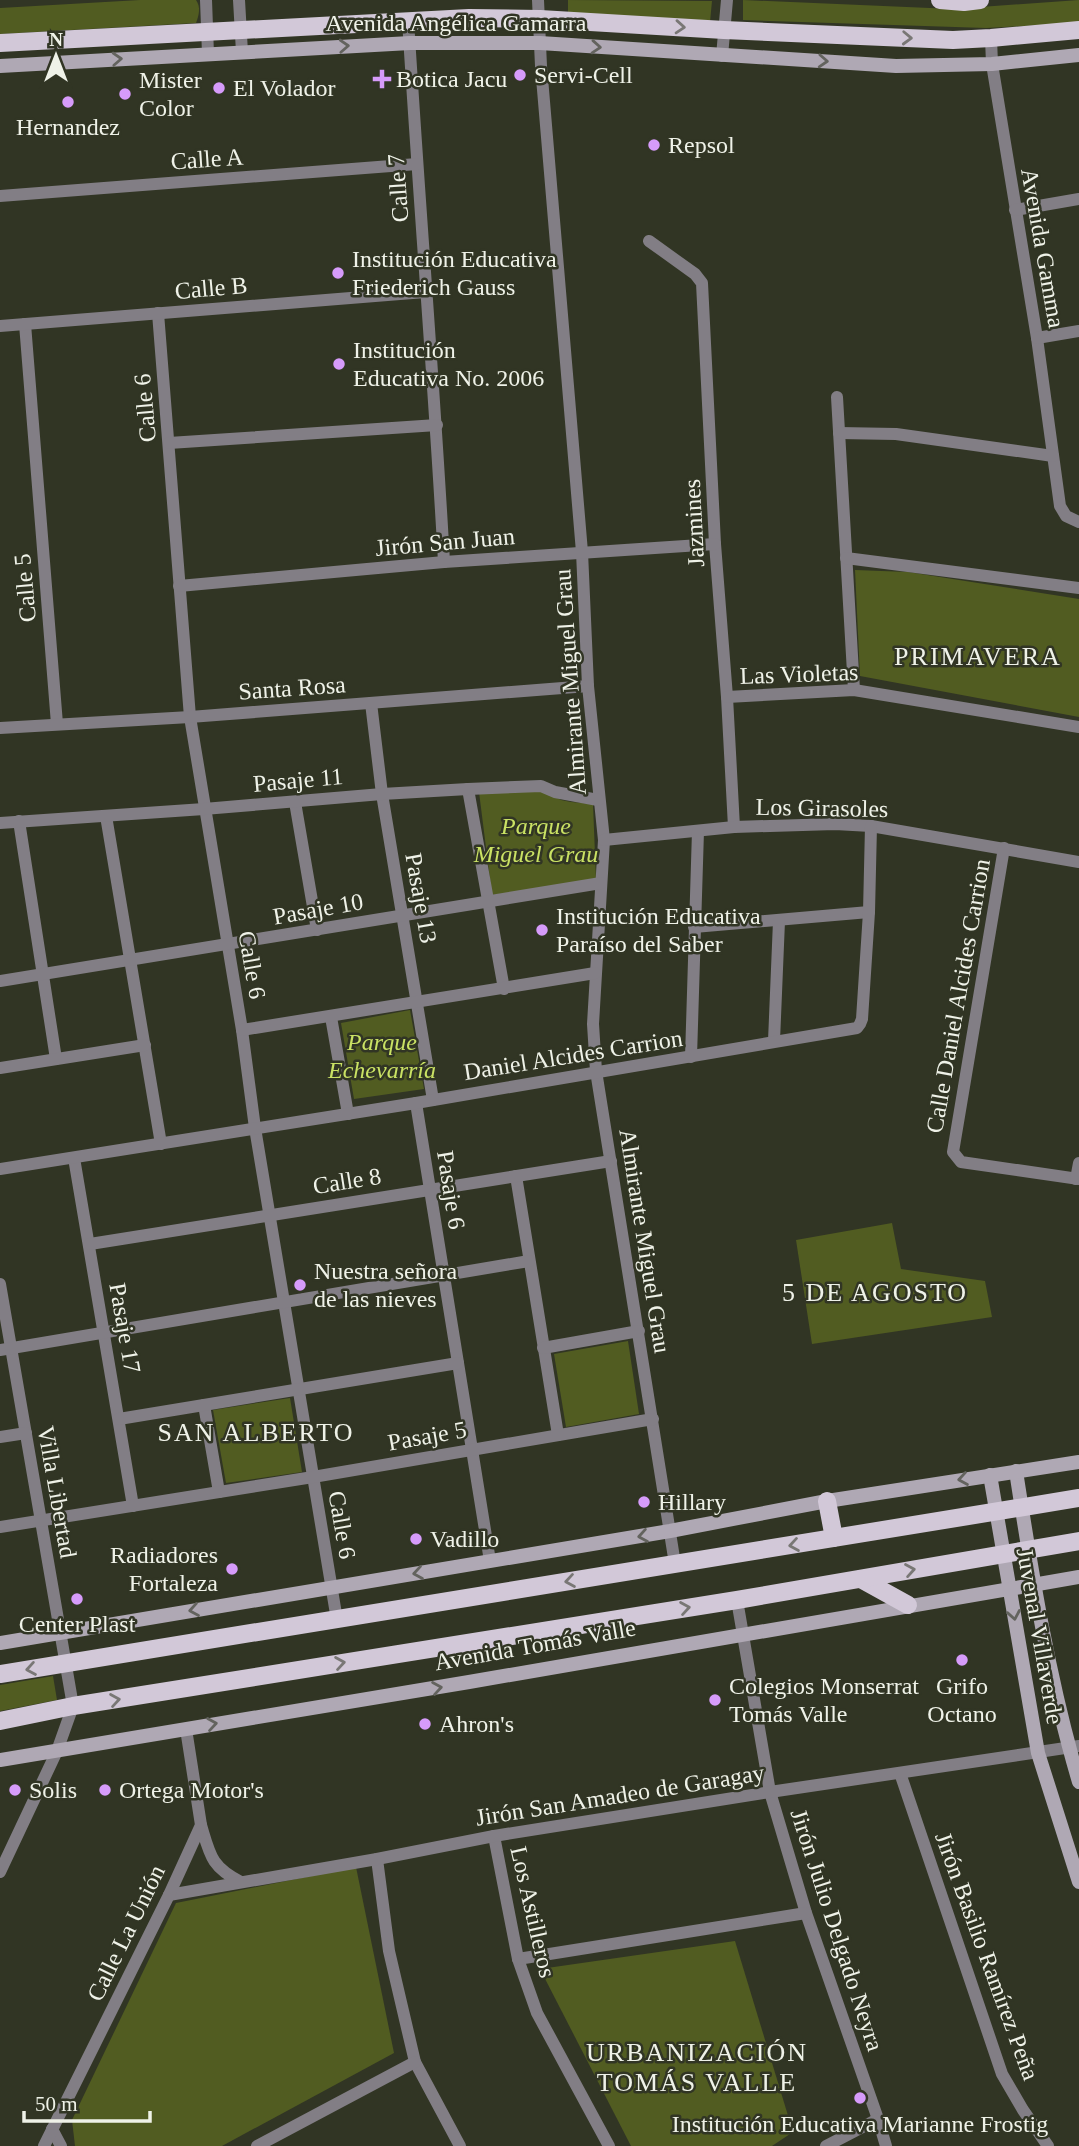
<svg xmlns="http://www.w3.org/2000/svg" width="1079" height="2146" font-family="'Times New Roman',serif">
<rect width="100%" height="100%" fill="#313524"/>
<g fill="#515c21">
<path d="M140 0H196C201 7 199 15 196 23L0 34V8Z"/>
<polygon points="568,0 712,1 710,22 568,14"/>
<polygon points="743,0 953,9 1079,0 1079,23 986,28 743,20"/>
<polygon points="855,570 908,572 1079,599 1079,717 860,676"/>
<polygon points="525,789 548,793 561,800 571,802 593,804 596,880 492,895 479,792"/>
<polygon points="410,1010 424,1089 354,1099 341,1023"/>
<polygon points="892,1223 901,1269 985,1281 992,1317 812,1344 796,1240"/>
<polygon points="628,1341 639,1414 566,1427 554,1354"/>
<polygon points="290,1398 302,1472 226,1483 213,1410"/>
<polygon points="53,1676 57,1700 0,1711 0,1685"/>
<polygon points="356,1867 394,2053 222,2146 75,2146 72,2120 176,1903"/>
<polygon points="735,1941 793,2132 772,2146 631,2146 540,1969"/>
</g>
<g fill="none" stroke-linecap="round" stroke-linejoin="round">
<g stroke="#827e85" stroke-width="12">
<polyline points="206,0 208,54"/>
<polyline points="239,0 242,52"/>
<polyline points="538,0 541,66 582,552 588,686 604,840 593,1024 596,1071 675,1564"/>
<path d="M408 20C419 201 434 381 444 562"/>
<polyline points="991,38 992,64 1037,338 1060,506 1066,516 1079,522"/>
<polyline points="722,56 727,0"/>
<polyline points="0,196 417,164"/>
<polyline points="1015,210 1079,199"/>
<polyline points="649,241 695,274 702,283 715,544 727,697 734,827"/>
<polyline points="158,313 190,717 242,1030 255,1128 337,1620"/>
<polyline points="25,324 57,724"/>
<polyline points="0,326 425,292"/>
<polyline points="1037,338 1079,331"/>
<polyline points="837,397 854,690"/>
<polyline points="839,433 896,434 1053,456"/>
<polyline points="169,443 437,425"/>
<polyline points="846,558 1079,588"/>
<polyline points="179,586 444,562 715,544"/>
<polyline points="727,697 854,690 1079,727"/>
<polyline points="371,703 382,794 433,1100"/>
<polyline points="0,728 190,717 588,686"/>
<polyline points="468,789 504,989"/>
<polyline points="295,802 317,930"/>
<polyline points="106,816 161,1144"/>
<polyline points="19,821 56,1059"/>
<polyline points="0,823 204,809 382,794 468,789 541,786 555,792 598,800"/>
<polyline points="604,840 734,827 835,824 871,826 1079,862"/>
<polyline points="1004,848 953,1152 961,1162 1079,1179"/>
<polyline points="694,927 869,912"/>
<polyline points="0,981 601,883"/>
<polyline points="331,1017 348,1114"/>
<polyline points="242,1030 595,973"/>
<polyline points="774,1041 779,921"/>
<polyline points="691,1057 698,831"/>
<polyline points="0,1068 145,1045"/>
<polyline points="416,1103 490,1561"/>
<polyline points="74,1158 133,1506"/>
<polyline points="0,1169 416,1103 857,1028 860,1024 862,1019 869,912 871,826"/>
<polyline points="516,1176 558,1435"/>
<polyline points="1076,1179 1079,1163"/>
<polyline points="90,1244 611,1161"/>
<polyline points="0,1284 73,1706 57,1751 0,1872"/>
<polyline points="543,1348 639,1331"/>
<polyline points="0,1350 529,1261"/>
<polyline points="204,1405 219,1492"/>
<polyline points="119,1419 458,1363"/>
<polyline points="0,1437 26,1433"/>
<polyline points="0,1527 313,1477 653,1419"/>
<polyline points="737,1600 770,1792 806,1913 878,2119 886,2146"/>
<polyline points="900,1773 1002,2074 1023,2110 1048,2146"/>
<path d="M201 1825C210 1855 211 1867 241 1882"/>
<polyline points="494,1836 518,1959 537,2013 609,2146"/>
<polyline points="377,1859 389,1951 415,2062 460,2146"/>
<polyline points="169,1895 377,1859 494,1836 770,1792 1079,1746"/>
<polyline points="518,1959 806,1913"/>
<polyline points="52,2129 61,2146"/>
<polyline points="44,2146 169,1895 201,1825 186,1729"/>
<polyline points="257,2146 415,2062"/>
<polyline points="826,2146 878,2119"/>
</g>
<g stroke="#afa8b4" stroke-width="14">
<polyline points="0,66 410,43 540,43 896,66 992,64 1079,55"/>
<path d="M1016 1471C1032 1575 1049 1681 1079 1782"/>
<polyline points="990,1475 1038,1753 1079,1882"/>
<polyline points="0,1643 670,1531 827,1501 1079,1462"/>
<polyline points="0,1760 469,1682 1079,1577"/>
</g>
<g stroke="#d2c8d8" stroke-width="18">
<polyline points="940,0 964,2 980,0"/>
<polyline points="0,43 469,18 540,19 724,30 953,40 991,38 1079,30"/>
<polyline points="827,1501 834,1538"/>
<polyline points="861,1579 908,1605"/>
<polyline points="0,1674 1079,1498"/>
<polyline points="0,1721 73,1706 737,1600 1079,1541"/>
</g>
</g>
<defs><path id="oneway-chevron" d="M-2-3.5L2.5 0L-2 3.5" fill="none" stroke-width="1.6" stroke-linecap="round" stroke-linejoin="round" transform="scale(1.75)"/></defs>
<g stroke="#797775">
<use href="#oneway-chevron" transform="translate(680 27) rotate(4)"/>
<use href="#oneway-chevron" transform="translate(907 38) rotate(2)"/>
<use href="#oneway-chevron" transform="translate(794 1545) rotate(171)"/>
<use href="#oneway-chevron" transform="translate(910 1570) rotate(-10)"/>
<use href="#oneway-chevron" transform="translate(570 1581) rotate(171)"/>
<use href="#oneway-chevron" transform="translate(685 1608) rotate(-9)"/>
<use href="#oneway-chevron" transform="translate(340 1663) rotate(-9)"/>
<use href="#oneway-chevron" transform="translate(31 1669) rotate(170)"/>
<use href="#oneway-chevron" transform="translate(115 1700) rotate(-9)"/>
</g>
<g stroke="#63635e">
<use href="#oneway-chevron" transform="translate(344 46) rotate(-3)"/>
<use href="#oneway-chevron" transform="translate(596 47) rotate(4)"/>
<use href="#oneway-chevron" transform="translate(117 59) rotate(-3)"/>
<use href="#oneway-chevron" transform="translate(823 61) rotate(3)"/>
<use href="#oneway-chevron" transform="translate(963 1479) rotate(171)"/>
<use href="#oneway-chevron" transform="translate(643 1536) rotate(170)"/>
<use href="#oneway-chevron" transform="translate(418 1573) rotate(171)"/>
<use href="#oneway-chevron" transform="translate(194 1610) rotate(170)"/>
<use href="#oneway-chevron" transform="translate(1014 1615) rotate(80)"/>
<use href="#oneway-chevron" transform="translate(437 1688) rotate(-9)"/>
<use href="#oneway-chevron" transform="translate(212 1724) rotate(-9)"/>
</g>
<g fill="#d69bfa" stroke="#313524" stroke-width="2.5">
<circle cx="520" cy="75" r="7"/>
<path d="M378.5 68.5h7v7h7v7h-7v7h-7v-7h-7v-7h7z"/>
<circle cx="219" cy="88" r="7"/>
<circle cx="125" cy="94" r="7"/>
<circle cx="68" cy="102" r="7"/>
<circle cx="654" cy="145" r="7"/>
<circle cx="338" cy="273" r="7"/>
<circle cx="339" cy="364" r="7"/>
<circle cx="542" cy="930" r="7"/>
<circle cx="300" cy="1285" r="7"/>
<circle cx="644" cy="1502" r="7"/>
<circle cx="416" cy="1539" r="7"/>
<circle cx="232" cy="1569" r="7"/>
<circle cx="77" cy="1599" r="7"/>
<circle cx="962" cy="1660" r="7"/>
<circle cx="715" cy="1700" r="7"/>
<circle cx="425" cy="1724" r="7"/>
<circle cx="15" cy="1790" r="7"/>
<circle cx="105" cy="1790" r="7"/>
<circle cx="860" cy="2098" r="7"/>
</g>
<g text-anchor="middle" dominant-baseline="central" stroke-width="5" stroke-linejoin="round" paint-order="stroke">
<g font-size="24" fill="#eff2e8" stroke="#313524">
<text x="456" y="23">Avenida Angélica Gamarra</text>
<text transform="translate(207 159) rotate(-4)">Calle A</text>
<text transform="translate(398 188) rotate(-94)">Calle 7</text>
<text transform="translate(1043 248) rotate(80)">Avenida Gamma</text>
<text transform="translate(211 288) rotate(-5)">Calle B</text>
<text transform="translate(145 408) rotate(-95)">Calle 6</text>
<text transform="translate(694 523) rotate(-93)">Jazmines</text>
<text transform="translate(445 542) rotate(-5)">Jirón San Juan</text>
<text transform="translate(25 588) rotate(-95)">Calle 5</text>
<text transform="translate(799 674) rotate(-2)">Las Violetas</text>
<text transform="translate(570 682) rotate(-94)">Almirante Miguel Grau</text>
<text transform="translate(292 688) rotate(-4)">Santa Rosa</text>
<text transform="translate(298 780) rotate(-5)">Pasaje 11</text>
<text transform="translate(822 808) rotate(1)">Los Girasoles</text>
<text transform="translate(421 898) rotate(80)">Pasaje 13</text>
<text transform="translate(318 909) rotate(-10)">Pasaje 10</text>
<text transform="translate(252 965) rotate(80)">Calle 6</text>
<text transform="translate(958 996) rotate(-80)">Calle Daniel Alcides Carrion</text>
<text transform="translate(573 1055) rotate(-9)">Daniel Alcides Carrion</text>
<text transform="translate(347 1181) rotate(-9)">Calle 8</text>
<text transform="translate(451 1190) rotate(81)">Pasaje 6</text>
<text transform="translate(645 1241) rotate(81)">Almirante Miguel Grau</text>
<text transform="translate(125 1328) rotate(80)">Pasaje 17</text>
<text transform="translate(427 1436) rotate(-10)">Pasaje 5</text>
<text transform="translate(57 1492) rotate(80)">Villa Libertad</text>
<text transform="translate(342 1525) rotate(80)">Calle 6</text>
<text transform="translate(1040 1636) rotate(80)">Juvenal Villaverde</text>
<text transform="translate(535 1645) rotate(-10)">Avenida Tomás Valle</text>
<text transform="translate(620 1795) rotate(-9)">Jirón San Amadeo de Garagay</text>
<text transform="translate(533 1912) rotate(77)">Los Astilleros</text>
<text transform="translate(837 1930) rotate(72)">Jirón Julio Delgado Neyra</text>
<text transform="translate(126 1933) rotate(-64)">Calle La Unión</text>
<text transform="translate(987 1956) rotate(70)">Jirón Basilio Ramírez Peña</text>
</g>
<g font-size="24" fill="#eff2e8" stroke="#313524" text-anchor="start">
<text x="534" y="75">Servi-Cell</text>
<text x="396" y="79">Botica Jacu</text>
<text x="139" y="80">Mister<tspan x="139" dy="28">Color</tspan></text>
<text x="233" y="88">El Volador</text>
<text x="68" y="127" text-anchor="middle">Hernandez</text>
<text x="668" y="145">Repsol</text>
<text x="352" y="259">Institución Educativa<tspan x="352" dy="28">Friederich Gauss</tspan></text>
<text x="353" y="350">Institución<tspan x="353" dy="28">Educativa No. 2006</tspan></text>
<text x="556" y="916">Institución Educativa<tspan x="556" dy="28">Paraíso del Saber</tspan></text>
<text x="314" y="1271">Nuestra señora<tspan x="314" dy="28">de las nieves</tspan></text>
<text x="658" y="1502">Hillary</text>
<text x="430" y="1539">Vadillo</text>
<text x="218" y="1555" text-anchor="end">Radiadores<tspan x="218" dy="28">Fortaleza</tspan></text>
<text x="77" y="1624" text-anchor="middle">Center Plast</text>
<text x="729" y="1686">Colegios Monserrat<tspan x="729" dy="28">Tomás Valle</tspan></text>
<text x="962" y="1686" text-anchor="middle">Grifo<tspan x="962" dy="28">Octano</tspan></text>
<text x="439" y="1724">Ahron's</text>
<text x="29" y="1790">Solis</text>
<text x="119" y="1790">Ortega Motor's</text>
<text x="860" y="2124" text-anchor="middle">Institución Educativa Marianne Frostig</text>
</g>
<g font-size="24" font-style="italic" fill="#cae264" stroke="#313524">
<text x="536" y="826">Parque<tspan x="536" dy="28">Miguel Grau</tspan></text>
<text x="382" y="1042">Parque<tspan x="382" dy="28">Echevarría</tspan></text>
</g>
<g font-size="26" letter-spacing="2" fill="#eff2e8" stroke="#313524">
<text x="978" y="656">PRIMAVERA</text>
<text x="875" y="1292">5 DE AGOSTO</text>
<text x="256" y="1432">SAN ALBERTO</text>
<text x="697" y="2052">URBANIZACIÓN<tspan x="697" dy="30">TOMÁS VALLE</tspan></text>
</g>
</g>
<g transform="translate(56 56)" stroke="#313524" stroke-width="5" paint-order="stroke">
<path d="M0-5L12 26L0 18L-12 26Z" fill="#eff2e8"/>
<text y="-10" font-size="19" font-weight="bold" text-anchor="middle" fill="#eff2e8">N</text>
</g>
<path d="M24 2111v10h126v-10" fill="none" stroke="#eff2e8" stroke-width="3.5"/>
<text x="35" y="2111" font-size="21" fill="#eff2e8" stroke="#313524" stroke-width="5" paint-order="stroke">50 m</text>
</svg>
